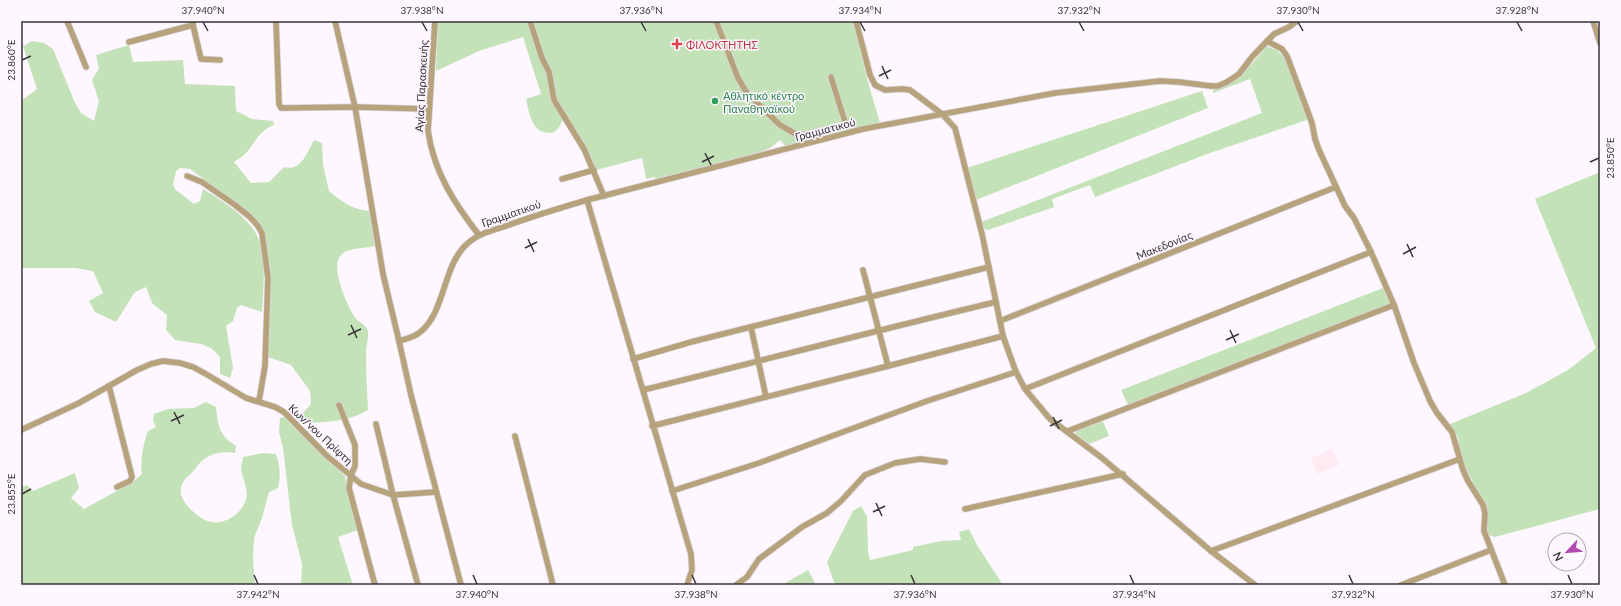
<svg xmlns="http://www.w3.org/2000/svg" width="1621" height="606" font-family="Lato,sans-serif">
<rect width="100%" height="100%" fill="#fef7ff"/>
<polygon fill="#feeaf0" points="1332,449 1339,465 1317,474 1311,458"/>
<g fill="#c4e2b8">
<path d="M438 21H528L563 119C560 126 557 134 548 133 532 132 529 113 526 99L541 94 523 37 479 51 436 71Z"/>
<polygon points="532,21 853,21 866,75 880,123 786,147 780,140 770,148 751,156 658,180 654,177 646,179 642,158 596,170 587,150 558,104"/>
<path d="M32 41 44 43 53 49 75 103 81 113 94 121 99 101 92 80 99 68 96 55 129 45 133 62 183 60 185 84 235 86 236 111 252 119 273 121 274 125C260 130 256 141 247 152 244 156 238 159 234 162L251 183 269 182 284 167C301 172 307 153 314 140L322 143 323 165 329 191C341 201 353 210 369 211L375 246C366 248 353 248 345 252 326 260 347 304 354 316 357 322 365 323 368 331 369 337 366 346 366 352 366 372 367 391 368 410 350 421 330 422 309 423L302 418 304 412 311 404 310 391 291 365 268 357 269 284 261 225 249 212 190 169 180 168 176 171 173 185 176 190 194 204 200 201 203 189C220 199 246 216 255 232 268 253 263 288 262 312L241 305 237 308 233 321 226 326 233 368 230 378 220 374V357L211 348 201 344 175 340 166 330 167 315 152 303 146 287 135 292 116 322 95 312 89 301 103 293 93 271 75 268H21V101L37 89 23 46Z"/>
<path d="M1267 46 1278 51 1284 57 1310 119 1210 153 1095 197 1090 185 1052 199 1054 207 988 230 985 229 981 222 1262 113 1250 79 1213 93V90C1237 83 1251 65 1267 46Z"/>
<polygon points="1202,91 1208,108 976,200 967,168"/>
<polygon points="1600,172 1600,509 1495,537 1488,535 1486,532 1480,497 1461,458 1458,437 1450,424 1526,393 1568,370 1596,348 1535,199"/>
<polygon points="1383,288 1391,304 1128,405 1121,390"/>
<path d="M206 402 216 407C218 426 219 435 236 446L235 453C219 450 204 455 195 469 190 476 182 479 181 488 178 500 195 515 205 520 221 528 242 515 246 499 249 489 242 478 241 469 241 465 243 460 243 457L263 453 276 454C280 467 281 475 278 488L269 492 262 518 254 538 253 559 255 585H21V488L27 485 33 491 75 473 79 488 71 498 84 509 133 482 142 474C140 459 143 446 148 431L156 427 153 420 154 414 168 409 194 408Z"/>
<polygon points="284,417 345,476 358,530 338,537 353,585 301,585 302,564 292,525 283,448 279,432 280,418"/>
<polygon points="1103,421 1109,436 1089,444 1076,434 1075,431"/>
<polygon points="861,506 867,516 868,552 870,560 913,550 913,547 941,541 961,540 959,532 969,529 977,545 1003,585 835,585 827,562 853,511"/>
<polygon points="808,570 816,585 782,585"/>
</g>
<g fill="none" stroke-linecap="round" stroke-linejoin="round">
<g stroke="#dad4db" stroke-width="7">
<g id="street">
<polyline points="67,21 86,67"/>
<polyline points="192,21 201,59 220,60"/>
<polyline points="276,21 279,104 281,108 355,107 429,109"/>
<polyline points="335,21 355,107 383,274 399,341 411,395 461,585"/>
<path d="M435 21 428 131C434 172 454 203 479 235"/>
<polyline points="530,21 542,58 549,72 554,100 584,149 604,196"/>
<polyline points="716,21 738,78 747,93 780,125 799,136 846,125 831,77"/>
<polyline points="856,21 870,75 875,85 885,90 902,89 910,90 942,114 955,128 982,234 1003,336 1016,372 1025,389 1050,419 1102,458 1211,551 1255,585"/>
<polyline points="1593,21 1600,43"/>
<polyline points="1267,41 1282,49 1287,56 1312,123 1315,139 1319,150 1345,206 1354,218 1371,252 1394,305 1414,363 1430,401 1437,413 1452,432 1463,470 1468,481 1483,505 1485,513 1484,531 1505,585"/>
<polyline points="129,42 193,25"/>
<polyline points="187,176 202,182 235,205 250,217 258,226 262,233 268,278 265,366 259,401"/>
<polyline points="562,179 594,170"/>
<polyline points="587,200 691,554 692,570 687,585"/>
<polyline points="863,270 888,366 1003,336"/>
<polyline points="1000,321 1336,187"/>
<polyline points="751,327 766,397"/>
<path d="M399 341C406 339 414 337 419 333 446 313 442 265 468 243 478 234 493 230 506 226 533 216 560 208 587 200L863 129 1055 93 1160 81 1179 82 1211 86H1218L1227 82 1239 74 1252 57 1274 34 1289 27 1297 21"/>
<polyline points="633,359 691,342 989,267"/>
<polyline points="109,386 132,477 130,481 117,487"/>
<polyline points="1025,389 1371,252"/>
<path d="M643 390C760 361 878 330 996 302"/>
<polyline points="339,405 355,445 355,466 351,475 349,488 375,585"/>
<polyline points="376,424 393,495 418,585"/>
<polyline points="652,426 888,366"/>
<polyline points="21,430 79,403 137,370 151,364 163,361 180,363 193,367 206,374 246,398 275,407 284,412 327,456 361,484 393,495 436,492"/>
<polyline points="1068,431 1394,305"/>
<polyline points="515,436 553,585"/>
<polyline points="672,491 759,463 927,401 1016,372"/>
<polyline points="965,509 1123,474"/>
<polyline points="1211,551 1460,459"/>
<polyline points="736,585 747,577 759,559 802,527 827,513 841,501 865,475 895,463 920,459 945,462"/>
<polyline points="1401,585 1491,550"/>
</g>
</g>
<use href="#street" stroke="#b6a27b" stroke-width="5.5"/>
</g>
<path fill="none" stroke="#383439" stroke-width="1.5" d="M203 22 208 31M422 22 427 31M641 22 646 31M860 22 865 31M1079 22 1084 31M1298 22 1303 31M1517 22 1522 31M22 60 31 56M882 66 888 79M879 76 891 70M705 153 711 165M702 162 714 156M1590 162 1599 158M528 239 534 252M1407 244 1413 257M525 248 537 242M1403 254 1416 247M351 325 357 338M1230 330 1236 343M348 335 361 329M1226 340 1239 334M174 412 180 424M1053 417 1059 429M171 421 184 415M1050 426 1062 420M22 494 31 489M876 503 882 516M873 512 885 506M254 575 258 584M473 575 477 584M692 575 696 584M911 575 915 584M1130 575 1134 584M1349 575 1353 584M1568 575 1572 584"/>
<path fill="#e0444e" stroke="#fef7ff" stroke-width="1.5" d="M675 38h4v4h4v4h-4v4h-4v-4h-4v-4h4z"/>
<circle fill="#2e9e5b" stroke="#fef7ff" stroke-width="1.5" cx="715" cy="101" r="4"/>
<g text-anchor="middle" dominant-baseline="central" stroke-width="3" stroke-linejoin="round" paint-order="stroke">
<g font-size="11" fill="#be3a42" stroke="#fef7ff" text-anchor="start">
<text x="686" y="44">ΦΙΛΟΚΤΗΤΗΣ</text>
</g>
<g font-size="11" fill="#383439" stroke="#fef7ff">
<text transform="translate(421 86) rotate(-87)">Αγίας Παρασκευής</text>
<text transform="translate(825 129) rotate(-15)">Γραμματικού</text>
<text transform="translate(511 213) rotate(-19)">Γραμματικού</text>
<text transform="translate(1164 245) rotate(-22)">Μακεδονίας</text>
<text transform="translate(321 434) rotate(43)">Κων/νου Πρίφτη</text>
</g>
<g font-size="11" fill="#27864d" stroke="#fef7ff" text-anchor="start">
<text x="723" y="95">Αθλητικό κέντρο<tspan x="723" dy="13">Παναθηναϊκού</tspan></text>
</g>
</g>
<rect width="1621" height="606" fill="none" stroke="#fef7ff" stroke-width="44"/>
<g transform="translate(1567 552) rotate(244)"><circle r="19" fill="#fef7ff" stroke="#afa9b0"/>
<path d="M0-3L7 15L0 10L-7 15Z" fill="#b14bb0"/>
<text y="-6" font-size="11" font-weight="bold" text-anchor="middle" fill="#383439">N</text>
</g>
<rect x="22" y="22" width="1577" height="562" fill="none" stroke="#383439" stroke-width="1.5"/>
<g font-size="10" text-anchor="middle" fill="#383439">
<text x="203" y="14">37.940°N</text>
<text x="422" y="14">37.938°N</text>
<text x="641" y="14">37.936°N</text>
<text x="860" y="14">37.934°N</text>
<text x="1079" y="14">37.932°N</text>
<text x="1298" y="14">37.930°N</text>
<text x="1517" y="14">37.928°N</text>
<text transform="translate(11 60) rotate(-90)" y="4">23.860°E</text>
<text transform="translate(1610 158) rotate(-90)" y="4">23.850°E</text>
<text transform="translate(11 494) rotate(-90)" y="4">23.855°E</text>
<text x="258" y="598">37.942°N</text>
<text x="477" y="598">37.940°N</text>
<text x="696" y="598">37.938°N</text>
<text x="915" y="598">37.936°N</text>
<text x="1134" y="598">37.934°N</text>
<text x="1353" y="598">37.932°N</text>
<text x="1572" y="598">37.930°N</text>
</g>
</svg>
